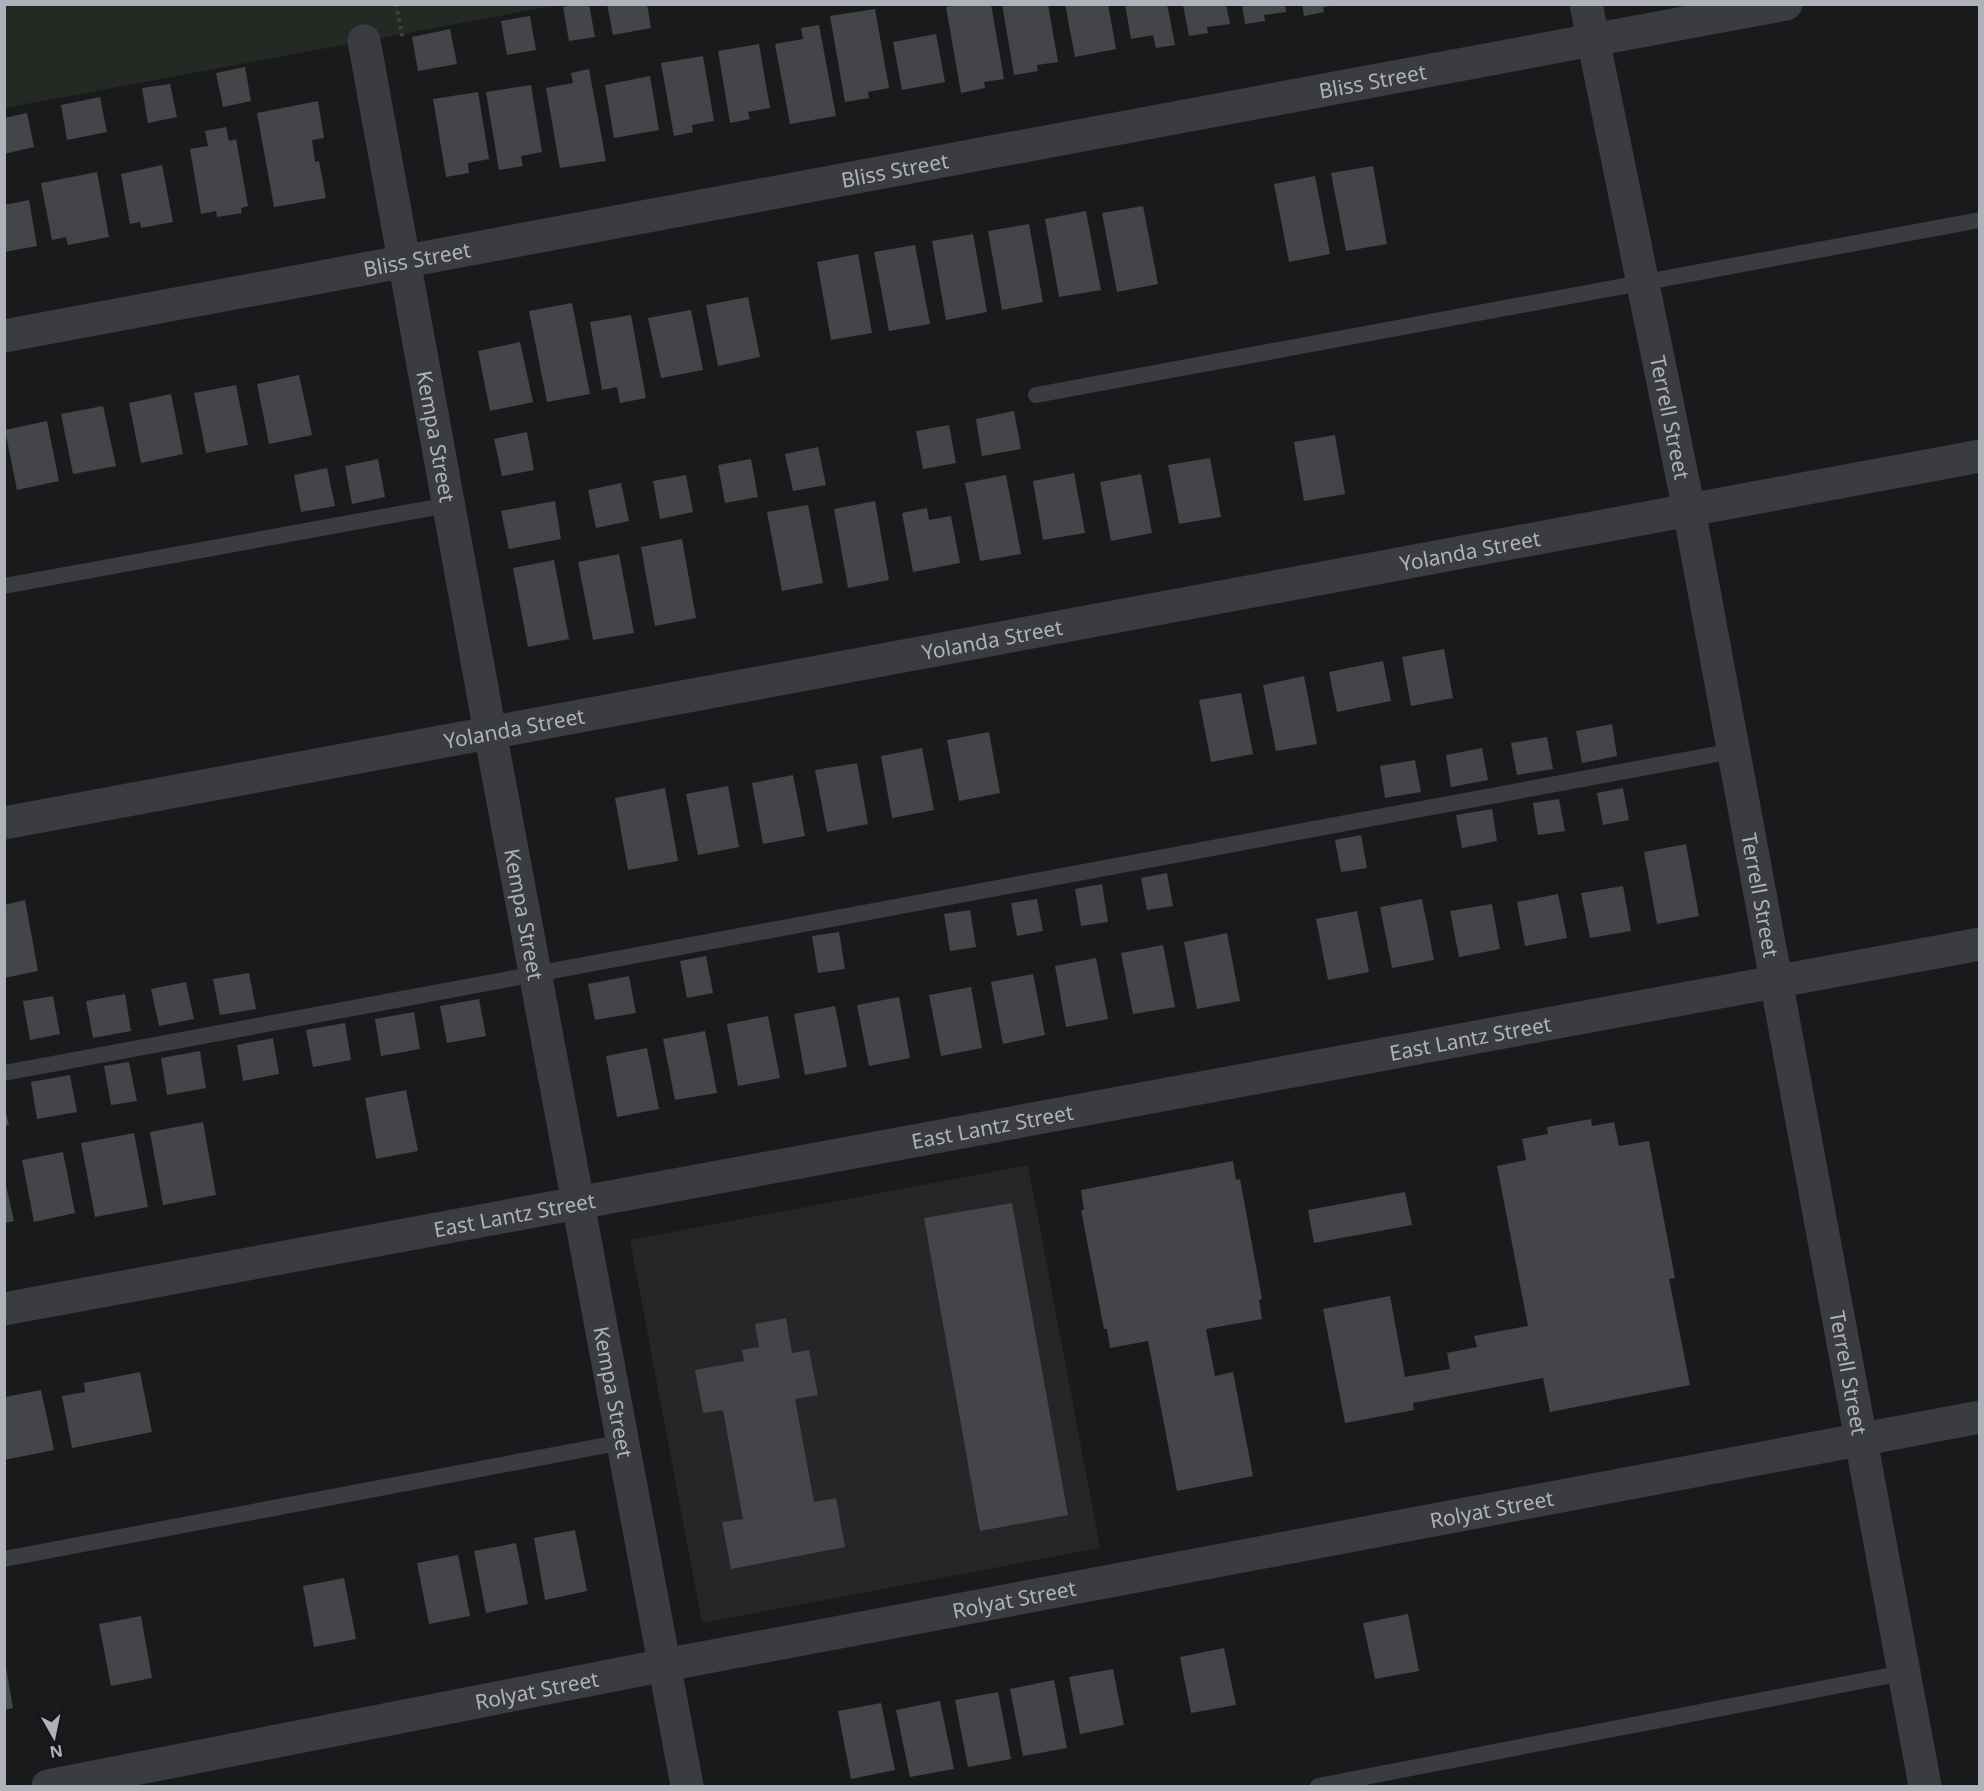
<svg xmlns="http://www.w3.org/2000/svg" width="1984" height="1791" font-family="'Noto Sans',sans-serif">
<rect width="100%" height="100%" fill="#1a1a1c"/>
<polygon fill="#262629" points="1028,1165 1100,1548 702,1623 630,1240"/>
<polygon fill="#222a23" points="5,5 558,5 5,108"/>
<g fill="#444549">
<polygon points="578,4 589,4 595,37 569,41 563,7"/>
<polygon points="607,4 647,4 651,28 613,35"/>
<polygon points="962,4 991,4 1004,79 984,82 985,88 961,93 946,7"/>
<polygon points="1002,4 1048,4 1058,62 1037,65 1038,71 1014,75"/>
<polygon points="1065,4 1108,4 1116,49 1075,57"/>
<polygon points="1125,4 1167,4 1175,45 1156,48 1153,35 1131,39"/>
<polygon points="1242,4 1285,4 1286,12 1264,15 1265,21 1245,24"/>
<polygon points="1302,4 1331,4 1331,6 1323,7 1324,12 1304,16"/>
<polygon points="1183,5 1226,5 1230,24 1207,27 1208,33 1189,36"/>
<polygon points="875,9 889,88 868,92 869,98 845,102 830,16"/>
<polygon points="530,16 536,50 507,55 501,21"/>
<polygon points="819,25 836,116 790,124 775,44 803,39 801,28"/>
<polygon points="450,29 457,64 418,71 412,37"/>
<polygon points="936,34 945,82 902,90 893,42"/>
<polygon points="759,44 770,108 748,112 750,119 730,123 718,51"/>
<polygon points="703,56 714,121 692,125 693,132 674,136 661,63"/>
<polygon points="245,67 251,101 223,107 216,73"/>
<polygon points="589,69 606,161 560,168 546,88 573,83 571,73"/>
<polygon points="650,76 659,130 614,138 605,85"/>
<polygon points="170,84 177,117 148,123 142,88"/>
<polygon points="531,85 542,152 521,156 523,166 499,170 486,92"/>
<polygon points="478,92 489,159 468,163 469,173 446,177 433,99"/>
<polygon points="100,97 107,132 67,140 61,105"/>
<polygon points="318,101 324,138 312,140 315,162 319,161 326,198 274,207 257,113"/>
<polygon points="27,113 34,147 4,154 4,118"/>
<polygon points="226,127 229,141 236,139 248,206 241,208 242,213 217,217 216,211 201,214 190,149 208,146 205,131"/>
<polygon points="162,165 173,222 141,228 140,222 130,224 121,174"/>
<polygon points="1373,166 1387,244 1346,251 1331,173"/>
<polygon points="97,172 109,237 68,245 66,237 52,240 41,183"/>
<polygon points="1315,176 1330,254 1289,262 1274,184"/>
<polygon points="29,200 37,246 4,252 4,205"/>
<polygon points="1143,206 1158,284 1117,292 1102,213"/>
<polygon points="1086,211 1101,290 1059,297 1045,219"/>
<polygon points="1029,224 1043,302 1002,310 988,231"/>
<polygon points="973,234 987,312 946,320 932,241"/>
<polygon points="915,245 930,324 889,331 874,252"/>
<polygon points="858,254 872,333 831,340 817,262"/>
<polygon points="748,297 760,357 718,366 706,305"/>
<polygon points="572,303 590,394 547,402 529,311"/>
<polygon points="691,310 703,370 661,378 648,318"/>
<polygon points="631,315 646,398 620,403 617,387 602,390 590,322"/>
<polygon points="520,342 533,402 490,411 478,351"/>
<polygon points="299,375 312,435 269,444 257,384"/>
<polygon points="236,385 248,445 206,453 194,393"/>
<polygon points="171,394 183,454 141,463 129,403"/>
<polygon points="103,406 116,466 73,474 61,414"/>
<polygon points="1014,411 1021,449 982,456 976,419"/>
<polygon points="47,421 59,481 17,490 5,430"/>
<polygon points="949,425 956,463 923,469 916,431"/>
<polygon points="527,432 534,470 502,476 494,439"/>
<polygon points="1335,435 1345,494 1304,501 1294,442"/>
<polygon points="818,447 826,485 793,491 785,454"/>
<polygon points="1210,458 1221,517 1179,524 1168,465"/>
<polygon points="378,459 385,497 352,504 345,466"/>
<polygon points="751,459 758,497 725,503 718,465"/>
<polygon points="327,468 335,506 301,512 294,475"/>
<polygon points="1074,473 1085,533 1043,540 1033,481"/>
<polygon points="1141,474 1152,533 1111,541 1100,482"/>
<polygon points="686,475 693,512 660,519 653,481"/>
<polygon points="1006,475 1021,554 980,561 965,483"/>
<polygon points="621,483 629,521 596,528 588,490"/>
<polygon points="555,501 561,539 509,549 501,511"/>
<polygon points="875,501 889,580 848,588 834,509"/>
<polygon points="808,505 823,583 782,591 767,512"/>
<polygon points="927,508 929,520 951,516 960,563 913,572 902,513"/>
<polygon points="682,539 696,618 655,626 641,547"/>
<polygon points="619,554 634,633 593,640 578,562"/>
<polygon points="554,560 569,639 528,647 513,568"/>
<polygon points="1444,649 1453,698 1411,706 1402,657"/>
<polygon points="1383,661 1391,701 1337,712 1329,672"/>
<polygon points="1304,676 1317,744 1276,751 1263,685"/>
<polygon points="1241,693 1253,754 1211,762 1199,700"/>
<polygon points="1612,724 1617,756 1582,763 1576,731"/>
<polygon points="989,732 1000,793 959,801 947,740"/>
<polygon points="1547,737 1553,769 1517,775 1511,743"/>
<polygon points="922,748 934,810 892,818 881,756"/>
<polygon points="1482,748 1488,780 1451,787 1446,755"/>
<polygon points="1415,760 1421,792 1385,798 1380,766"/>
<polygon points="857,763 868,824 827,832 815,770"/>
<polygon points="793,775 805,836 763,844 752,783"/>
<polygon points="728,786 739,847 698,855 686,794"/>
<polygon points="665,788 678,861 628,870 615,798"/>
<polygon points="1623,788 1629,820 1603,825 1597,793"/>
<polygon points="1559,799 1565,831 1538,835 1533,803"/>
<polygon points="1492,809 1497,841 1462,848 1456,815"/>
<polygon points="1361,835 1367,868 1341,872 1335,840"/>
<polygon points="1686,844 1699,916 1657,924 1644,852"/>
<polygon points="1167,873 1173,906 1147,910 1141,878"/>
<polygon points="1102,884 1108,922 1081,926 1075,889"/>
<polygon points="1623,886 1631,931 1590,938 1581,893"/>
<polygon points="1558,894 1567,938 1525,946 1517,902"/>
<polygon points="1037,899 1043,931 1017,936 1011,903"/>
<polygon points="1422,899 1434,960 1392,968 1380,907"/>
<polygon points="25,900 38,971 4,978 4,905"/>
<polygon points="1492,904 1500,949 1459,957 1450,911"/>
<polygon points="970,910 976,947 950,951 944,914"/>
<polygon points="1357,911 1369,972 1328,980 1316,919"/>
<polygon points="839,932 845,969 818,973 812,936"/>
<polygon points="1227,933 1240,1001 1197,1009 1184,942"/>
<polygon points="1163,945 1175,1007 1133,1014 1121,953"/>
<polygon points="706,956 713,993 687,998 680,961"/>
<polygon points="1096,958 1108,1019 1066,1027 1055,966"/>
<polygon points="249,973 256,1009 220,1015 213,979"/>
<polygon points="1033,974 1045,1035 1003,1044 991,982"/>
<polygon points="629,976 636,1013 595,1020 588,984"/>
<polygon points="186,982 194,1019 159,1026 151,989"/>
<polygon points="971,987 982,1048 941,1056 929,995"/>
<polygon points="125,994 131,1031 93,1038 86,1001"/>
<polygon points="53,996 60,1034 30,1040 23,1001"/>
<polygon points="899,997 910,1058 869,1066 857,1005"/>
<polygon points="479,999 486,1036 447,1043 440,1006"/>
<polygon points="835,1006 847,1067 805,1075 794,1014"/>
<polygon points="414,1012 420,1049 381,1056 375,1019"/>
<polygon points="768,1016 780,1078 738,1086 727,1024"/>
<polygon points="345,1023 351,1060 313,1067 306,1030"/>
<polygon points="705,1031 717,1093 675,1100 663,1039"/>
<polygon points="273,1038 279,1074 243,1081 237,1045"/>
<polygon points="647,1048 659,1109 617,1117 606,1056"/>
<polygon points="200,1051 206,1088 167,1095 161,1058"/>
<polygon points="129,1062 137,1101 111,1105 104,1066"/>
<polygon points="70,1075 77,1112 37,1119 31,1082"/>
<polygon points="406,1090 418,1151 376,1159 365,1098"/>
<polygon points="4,1105 9,1125 4,1126"/>
<polygon points="1591,1119 1592,1126 1614,1122 1619,1146 1649,1141 1675,1278 1669,1279 1690,1385 1550,1412 1543,1378 1413,1403 1414,1410 1345,1423 1323,1309 1390,1296 1405,1377 1450,1369 1447,1353 1477,1347 1474,1336 1528,1326 1497,1166 1526,1160 1522,1139 1548,1134 1547,1127"/>
<polygon points="203,1122 216,1195 163,1205 150,1132"/>
<polygon points="134,1133 148,1207 95,1217 81,1143"/>
<polygon points="63,1152 75,1213 34,1222 22,1160"/>
<polygon points="1233,1161 1236,1180 1240,1179 1262,1299 1259,1300 1262,1319 1206,1329 1215,1376 1233,1372 1253,1476 1177,1491 1148,1341 1110,1348 1107,1329 1104,1329 1081,1210 1084,1210 1081,1190"/>
<polygon points="4,1177 14,1221 4,1223"/>
<polygon points="1405,1192 1412,1225 1314,1243 1308,1210"/>
<polygon points="1012,1203 1068,1515 980,1531 924,1218"/>
<polygon points="786,1318 792,1353 809,1350 818,1395 795,1399 814,1502 836,1498 845,1547 731,1569 722,1522 743,1519 723,1410 703,1413 695,1370 744,1361 742,1350 759,1347 755,1324"/>
<polygon points="140,1372 152,1432 72,1448 62,1396 85,1392 84,1383"/>
<polygon points="41,1390 54,1450 4,1460 5,1397"/>
<polygon points="575,1530 587,1591 545,1600 534,1538"/>
<polygon points="516,1543 528,1604 486,1613 474,1551"/>
<polygon points="458,1555 470,1616 429,1624 417,1563"/>
<polygon points="344,1578 356,1639 314,1647 303,1586"/>
<polygon points="1408,1614 1419,1671 1375,1679 1363,1623"/>
<polygon points="141,1616 152,1678 111,1686 99,1624"/>
<polygon points="1224,1648 1236,1705 1191,1713 1180,1657"/>
<polygon points="6,1667 13,1708 4,1710 4,1668"/>
<polygon points="1113,1669 1124,1725 1080,1734 1069,1677"/>
<polygon points="1054,1680 1067,1748 1023,1756 1010,1689"/>
<polygon points="998,1692 1011,1759 968,1767 955,1700"/>
<polygon points="940,1701 954,1769 910,1777 896,1710"/>
<polygon points="881,1703 895,1770 851,1779 838,1711"/>
</g>
<g fill="none" stroke-linecap="round" stroke-linejoin="round">
<polyline stroke="#414348" stroke-width="4" stroke-dasharray="3 4.5" stroke-linecap="butt" points="396,4 402,36"/>
<g stroke="#3b3c41" stroke-width="16">
<polyline points="1036,395 1980,220"/>
<polyline points="4,586 448,505"/>
<polyline points="4,1073 1733,751"/>
<polyline points="4,1559 623,1442"/>
<polyline points="1318,1786 1903,1673"/>
</g>
<g stroke="#3b3c41" stroke-width="33">
<path id="s1" d="M1586 4 1689 510 1925 1786"/>
<path id="s2" d="M364 41 490 732 687 1786"/>
<path id="s3" d="M4 336 1786 4"/>
<path id="s4" d="M4 823 1980 456"/>
<path id="s5" d="M4 1309 1980 944"/>
<path id="s6" d="M48 1786 665 1665 1980 1417"/>
</g>
</g>
<g text-anchor="middle" dominant-baseline="central" stroke-width="4.5" stroke-linejoin="round" paint-order="stroke">
<g font-size="21" fill="#adb2bb" stroke="#151517">
<text stroke="none"><textPath href="#s3" startOffset="1392">Bliss Street</textPath></text>
<text stroke="none"><textPath href="#s3" startOffset="906">Bliss Street</textPath></text>
<text stroke="none"><textPath href="#s3" startOffset="420">Bliss Street</textPath></text>
<text stroke="none"><textPath href="#s1" startOffset="422">Terrell Street</textPath></text>
<text stroke="none"><textPath href="#s2" startOffset="402">Kempa Street</textPath></text>
<text stroke="none"><textPath href="#s4" startOffset="1491">Yolanda Street</textPath></text>
<text stroke="none"><textPath href="#s4" startOffset="1005">Yolanda Street</textPath></text>
<text stroke="none"><textPath href="#s4" startOffset="519">Yolanda Street</textPath></text>
<text stroke="none"><textPath href="#s1" startOffset="908">Terrell Street</textPath></text>
<text stroke="none"><textPath href="#s2" startOffset="888">Kempa Street</textPath></text>
<text stroke="none"><textPath href="#s5" startOffset="1491">East Lantz Street</textPath></text>
<text stroke="none"><textPath href="#s5" startOffset="1005">East Lantz Street</textPath></text>
<text stroke="none"><textPath href="#s5" startOffset="519">East Lantz Street</textPath></text>
<text stroke="none"><textPath href="#s1" startOffset="1394">Terrell Street</textPath></text>
<text stroke="none"><textPath href="#s2" startOffset="1374">Kempa Street</textPath></text>
<text stroke="none"><textPath href="#s6" startOffset="1470">Rolyat Street</textPath></text>
<text stroke="none"><textPath href="#s6" startOffset="984">Rolyat Street</textPath></text>
<text stroke="none"><textPath href="#s6" startOffset="498">Rolyat Street</textPath></text>
</g>
</g>
<rect width="1984" height="1791" fill="none" stroke="#adb2bb" stroke-width="12"/>
<g transform="translate(54 1737) rotate(171)" stroke="#151517" stroke-width="4.5" paint-order="stroke">
<path d="M0-4.5L10 22L0 15L-10 22Z" fill="#adb2bb"/>
<text y="-9" font-size="16" font-weight="bold" text-anchor="middle" fill="#adb2bb">N</text>
</g>
</svg>
